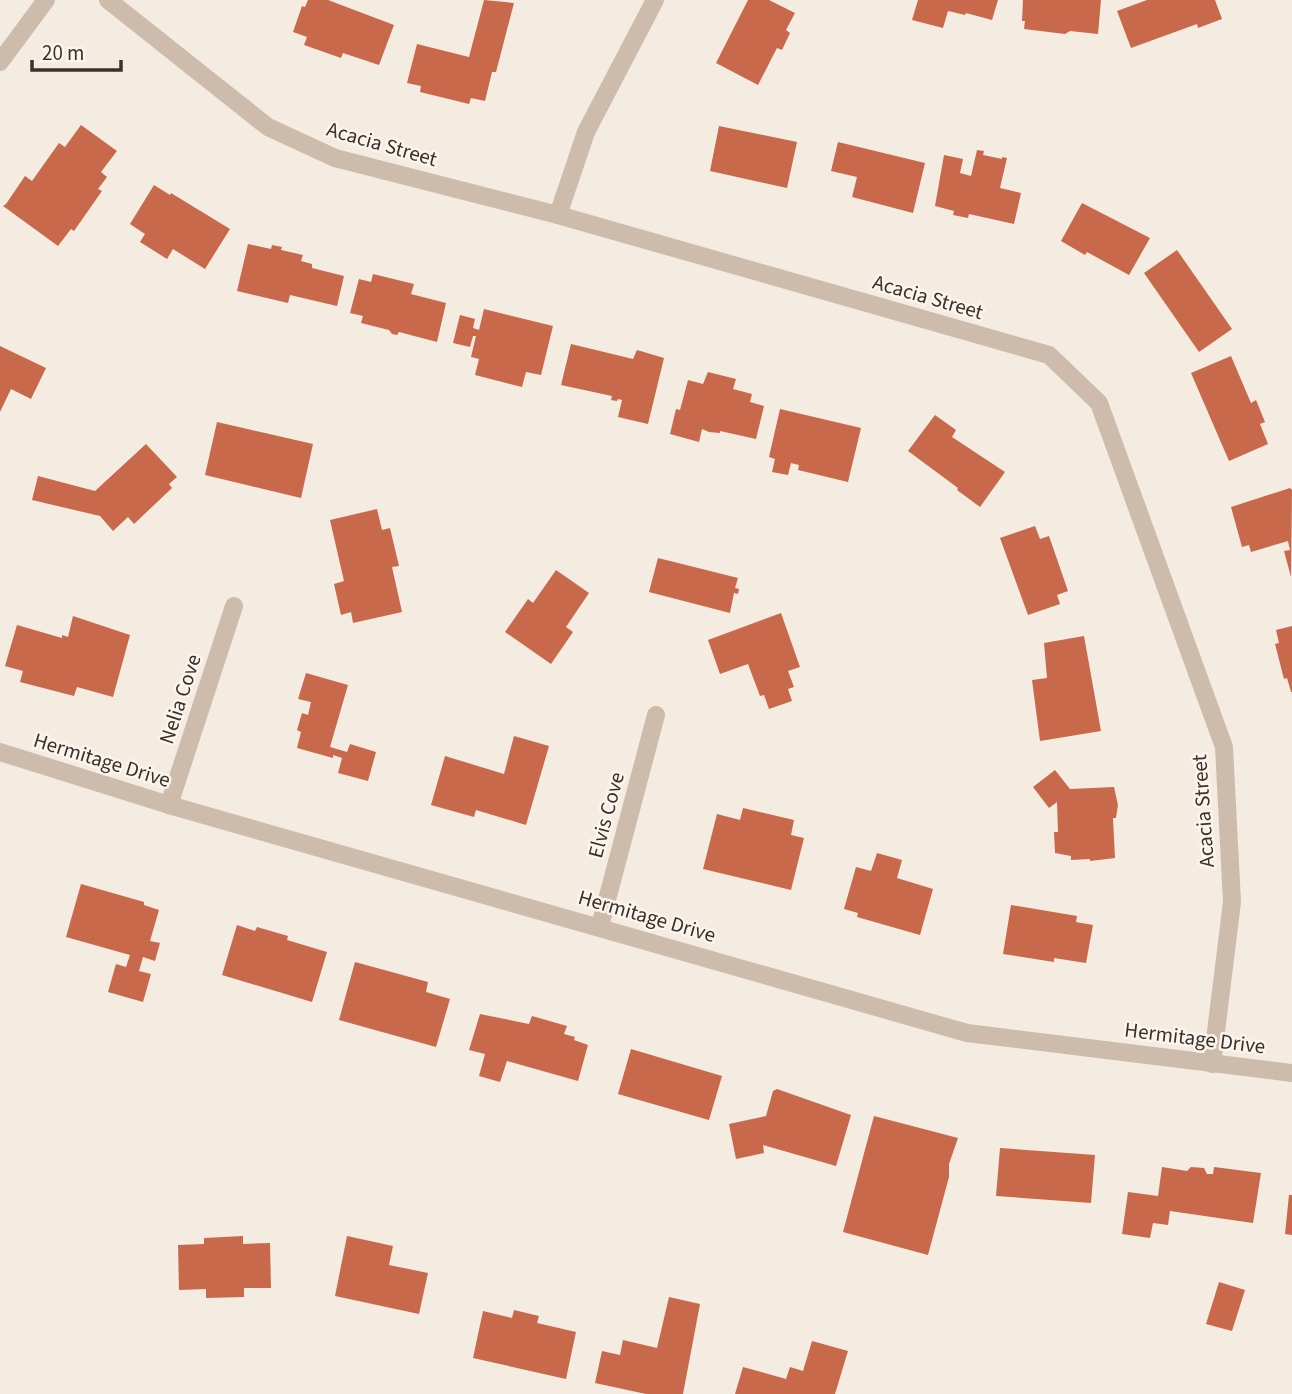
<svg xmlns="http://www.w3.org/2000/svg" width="1292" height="1394" font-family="'Source Sans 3',sans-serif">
<rect width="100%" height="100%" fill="#f4ebe1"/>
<g fill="#c8694b">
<polygon points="308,0 328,0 394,25 379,65 343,53 341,58 304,45 307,37 293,32 302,6 305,7"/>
<polygon points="484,0 514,3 496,72 492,72 485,101 471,98 469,104 420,92 421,86 407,83 417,44 469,57"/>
<polygon points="748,0 769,0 795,13 786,30 790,33 782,50 777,48 758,85 716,63"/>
<polygon points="918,0 998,0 992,20 966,13 965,15 948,11 943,28 912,20"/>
<polygon points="1023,0 1101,0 1098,34 1070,31 1065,34 1024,29 1025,21 1022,21"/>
<polygon points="1147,0 1215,0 1222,19 1198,28 1197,24 1131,48 1117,11"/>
<polygon points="81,125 117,151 101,172 107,177 98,189 102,191 74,231 71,229 58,246 3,206 6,204 25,176 32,181 59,143 65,147"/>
<polygon points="719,126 797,142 787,188 710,171"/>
<polygon points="838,142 925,163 913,213 852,197 857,177 831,171"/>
<polygon points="977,150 984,151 983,155 1002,159 1002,157 1007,158 1000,188 1021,193 1014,224 969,214 968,218 953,215 954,211 935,206 944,155 963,159 960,173 971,176"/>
<polygon points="154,185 170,195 171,193 230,229 205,269 173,249 167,259 140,242 145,234 130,224"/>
<polygon points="1082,203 1150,238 1129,275 1087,252 1085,255 1061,241"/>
<polygon points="248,244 271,249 272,245 282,247 281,250 303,255 301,261 312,264 312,268 344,276 337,306 290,295 288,303 237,291"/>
<polygon points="1177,250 1232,329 1199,352 1144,273"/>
<polygon points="373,274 414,284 411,294 446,303 437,342 399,332 397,335 392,334 389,330 361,323 363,316 350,313 359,279 371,282"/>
<polygon points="484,309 553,326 541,375 526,372 522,387 475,375 479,359 471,357 476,336 473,336 470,347 453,343 460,315 475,319 473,328 479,330"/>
<polygon points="571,344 633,359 637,350 664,358 648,424 618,417 622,400 618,399 617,401 611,400 612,396 561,385"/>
<polygon points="0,346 46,368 31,399 11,389 0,412"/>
<polygon points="1231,356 1251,403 1256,400 1265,422 1260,424 1268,444 1229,461 1191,373"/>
<polygon points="708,372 736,379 733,389 752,394 750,402 764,406 756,439 720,431 720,433 709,432 702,429 699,442 670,434 676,409 680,410 688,380 703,384"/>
<polygon points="780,409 861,428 848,482 798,470 799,465 791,463 788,475 772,472 775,459 769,457"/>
<polygon points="935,415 956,430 952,437 1005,472 980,507 957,490 958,488 908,451"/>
<polygon points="217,422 313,444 301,498 205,475"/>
<polygon points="146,444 177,477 169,484 172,488 134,524 128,517 113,531 100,516 32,500 38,476 95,491"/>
<polygon points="1290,488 1292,490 1291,577 1284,551 1290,550 1288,541 1251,552 1249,545 1242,547 1231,507"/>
<polygon points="377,509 382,530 390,528 399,566 392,567 402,612 353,623 351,612 341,615 334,584 344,581 330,520"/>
<polygon points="1035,526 1040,539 1049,536 1068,591 1057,595 1060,604 1028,615 1000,538"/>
<polygon points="658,558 738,578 735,588 739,589 738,594 734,593 730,613 649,592"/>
<polygon points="556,570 589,593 566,627 573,632 551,664 505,632 528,599 533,603"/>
<polygon points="781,613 800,667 788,671 794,687 788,689 792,701 769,709 764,695 760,696 748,664 720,674 708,640"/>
<polygon points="73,616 130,635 113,697 77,687 74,696 20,682 23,671 5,666 17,625 62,638 62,635 68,637"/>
<polygon points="1292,626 1292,692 1291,692 1287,678 1284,679 1275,644 1279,643 1276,630"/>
<polygon points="1084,636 1101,731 1040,741 1032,680 1047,678 1044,643"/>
<polygon points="306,673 348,685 330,747 347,752 350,744 376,752 368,781 338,773 342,758 333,755 333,758 297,748 301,732 297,730 302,713 308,715 311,702 298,699"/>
<polygon points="514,736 549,746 526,825 476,810 474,817 431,805 445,756 504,774"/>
<polygon points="1055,770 1070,789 1114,787 1118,805 1116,818 1113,818 1115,858 1090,861 1090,859 1071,860 1071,856 1055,853 1054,832 1058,832 1057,802 1049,808 1033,787"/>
<polygon points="743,808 794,820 791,835 804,838 791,890 703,869 717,814 740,820"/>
<polygon points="877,853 902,860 897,878 933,889 920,935 857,917 858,913 844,909 856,867 871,871"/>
<polygon points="81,884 144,902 144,905 159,910 150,941 160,943 155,961 143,957 139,971 151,974 143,1002 108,992 116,964 126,967 130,955 66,937"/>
<polygon points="1011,905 1077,916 1076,922 1093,925 1086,963 1054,958 1054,962 1003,954"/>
<polygon points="237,925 255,931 257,927 288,936 287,940 327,952 312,1002 222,975"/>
<polygon points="355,962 428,982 426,992 450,999 436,1047 339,1020"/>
<polygon points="480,1014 529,1024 532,1016 567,1026 564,1034 575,1037 574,1040 588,1045 578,1081 507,1061 500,1082 479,1076 485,1054 469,1050"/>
<polygon points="631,1049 722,1076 709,1120 618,1094"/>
<polygon points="777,1089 851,1115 836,1166 763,1145 764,1153 736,1159 729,1124 766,1116 773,1091"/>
<polygon points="874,1116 958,1138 949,1164 949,1177 928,1255 843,1232"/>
<polygon points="1000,1148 1095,1155 1091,1203 996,1196"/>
<polygon points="1162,1167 1187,1171 1191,1167 1204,1168 1207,1174 1213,1174 1214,1167 1261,1173 1253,1223 1170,1211 1168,1225 1153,1223 1150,1238 1122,1234 1128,1192 1158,1196"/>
<polygon points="1289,1195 1292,1195 1292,1235 1285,1234"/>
<polygon points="243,1236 243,1244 270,1243 271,1288 244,1288 244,1297 206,1298 206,1289 179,1290 178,1245 204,1244 204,1238"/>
<polygon points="347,1236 393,1246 389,1265 428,1273 419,1314 335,1296"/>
<polygon points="1219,1282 1245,1290 1232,1331 1206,1324"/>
<polygon points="669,1297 700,1304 683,1394 646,1394 595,1383 602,1351 620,1355 623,1340 657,1348"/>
<polygon points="514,1310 539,1316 537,1323 576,1332 566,1379 473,1358 483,1311 512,1318"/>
<polygon points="812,1341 848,1351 835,1394 735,1394 743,1367 786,1379 790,1367 803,1371"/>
</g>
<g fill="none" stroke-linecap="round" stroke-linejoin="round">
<g stroke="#cdbbac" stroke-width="18">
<polyline points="108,0 268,127 335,158 558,215 1049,355 1099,403 1224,747 1232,902 1212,1064"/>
<polyline points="0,62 46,0"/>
<polyline points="558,215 586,132 655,0"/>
<polyline points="0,752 169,805 967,1033 1292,1073"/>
<polyline points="169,805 234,606"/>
<polyline points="600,926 656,715"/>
</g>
</g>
<g text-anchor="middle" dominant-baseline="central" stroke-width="5" stroke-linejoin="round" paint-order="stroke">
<g font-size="21" fill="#3b302b" stroke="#fbf5ee">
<text transform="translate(382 144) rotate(16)">Acacia Street</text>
<text transform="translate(928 297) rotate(16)">Acacia Street</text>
<text transform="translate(180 699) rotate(-72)">Nelia Cove</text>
<text transform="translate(102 760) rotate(17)">Hermitage Drive</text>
<text transform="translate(1203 811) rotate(-94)">Acacia Street</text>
<text transform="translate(606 815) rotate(-75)">Elvis Cove</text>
<text transform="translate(647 916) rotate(16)">Hermitage Drive</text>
<text transform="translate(1195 1038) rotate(7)">Hermitage Drive</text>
</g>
</g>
<path d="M32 60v10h89v-10" fill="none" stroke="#3b302b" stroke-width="3.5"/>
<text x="42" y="60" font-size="21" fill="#3b302b" stroke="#fbf5ee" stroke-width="5" paint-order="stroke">20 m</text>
</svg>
